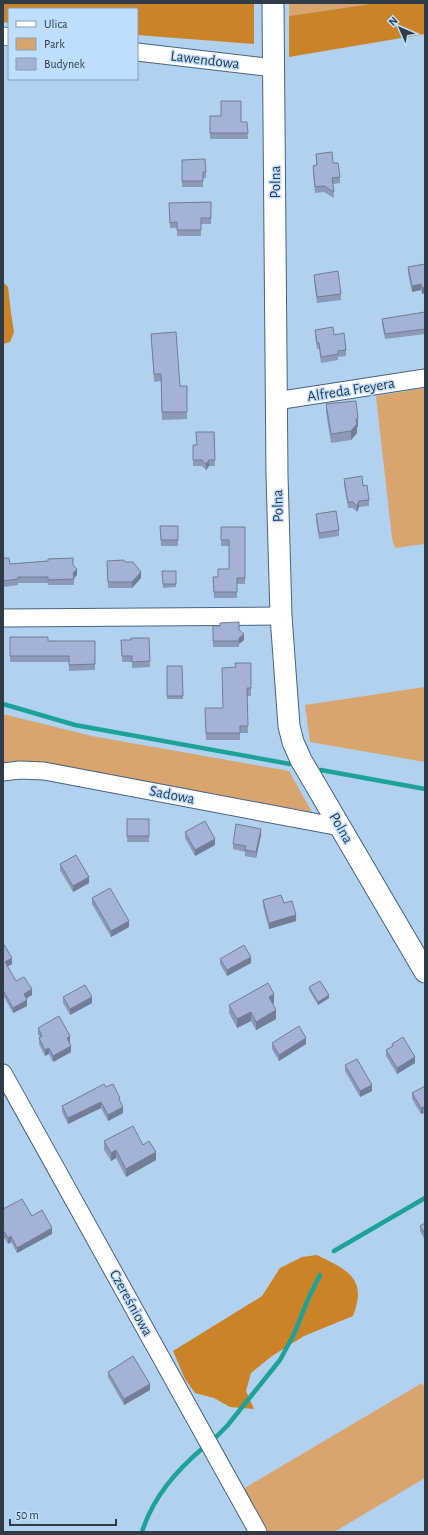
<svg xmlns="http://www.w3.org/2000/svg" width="428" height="1535" font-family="'Alegreya Sans',sans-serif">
<rect width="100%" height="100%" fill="#b1d1f0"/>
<g fill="#d9a56f">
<polygon points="289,3 377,3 289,16"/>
<polygon points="425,388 425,544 395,548 392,538 376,396"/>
<polygon points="425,687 425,762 310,742 305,705"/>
<polygon points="3,714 92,736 289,771 312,812 32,761 3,763"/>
<polygon points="422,1383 425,1388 425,1478 334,1532 267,1532 243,1489"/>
</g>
<g fill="#cb8327">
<polygon points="3,3 254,3 254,44 137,35 137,9 9,9 9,23 3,22"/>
<polygon points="377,3 425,3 425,34 289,57 289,16"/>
<polygon points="3,282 8,287 11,313 14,332 10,342 3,344"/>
<path d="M317 1255C347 1270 368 1278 353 1316L304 1336 272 1356 251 1373 246 1391 254 1409 230 1407 214 1398 195 1393 185 1379 173 1351 262 1296 280 1268 302 1257Z"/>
</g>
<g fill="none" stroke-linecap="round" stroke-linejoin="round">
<g stroke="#1ca298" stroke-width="4.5">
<polyline points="3,704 75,725 290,764"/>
<polyline points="321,770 425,789"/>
<polyline points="334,1251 425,1198"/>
<polyline points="213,1440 227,1426 280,1360 294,1334 309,1297 320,1275"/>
<path d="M142 1532C153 1497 176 1471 204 1447"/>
</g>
<g stroke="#48647f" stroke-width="19">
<g id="minor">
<polyline points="3,36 9,37"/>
<polyline points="137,52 274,68"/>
<polyline points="276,401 425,378"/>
<polyline points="3,618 281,616"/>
<polyline points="3,772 20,770 44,771 340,827"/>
<polyline points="3,1073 258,1532"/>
</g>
</g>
<g stroke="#48647f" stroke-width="23">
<polyline id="tertiary" points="273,3 277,475 281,616 289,726 293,742 301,760 425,972"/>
</g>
<use href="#minor" stroke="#fff" stroke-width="17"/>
<use href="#tertiary" stroke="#fff" stroke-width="21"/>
</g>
<g fill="#8c99b8">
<polygon points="210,116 241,122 247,122 248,139 210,139"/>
<polygon points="316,154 333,163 340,177 340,183 333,184 334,198 324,192 315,193 313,172 313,166 316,165"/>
<polygon points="182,160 206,172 206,178 203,178 203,187 182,187"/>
<polygon points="211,202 211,224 201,224 201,236 177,236 177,228 170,228 169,203"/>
<polygon points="425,264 425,293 422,294 421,290 412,292 408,273 408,267"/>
<polygon points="314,275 341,294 341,300 317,303 314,281"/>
<polygon points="425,312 425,334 385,339 382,324 382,319"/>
<polygon points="315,330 334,335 346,350 346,356 338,357 338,360 321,363 319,349 317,349 315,336"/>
<polygon points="151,334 180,386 187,386 187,419 162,420 161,381 154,382"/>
<polygon points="326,404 358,427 357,427 357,433 351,440 331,443 326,412"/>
<polygon points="214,432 215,466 209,466 206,470 202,466 193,466 193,445 196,445"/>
<polygon points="344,479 363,486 369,500 369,506 359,507 357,512 353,508 348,508 344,485"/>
<polygon points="316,514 339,530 339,536 319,539 316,520"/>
<polygon points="160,526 178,526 178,546 161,546"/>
<polygon points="221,527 245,527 245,584 237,584 237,598 214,598 213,577 218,577 229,569 229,546 221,546"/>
<polygon points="3,558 10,564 48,561 73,565 77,575 74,578 74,585 48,585 48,583 18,583 18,585 3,587"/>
<polygon points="107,561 125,562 141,578 132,588 108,588"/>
<polygon points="162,571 176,571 176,587 163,588"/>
<polygon points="213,626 239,630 244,640 239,644 239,647 213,647"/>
<polygon points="10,637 48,641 95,641 95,670 69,671 69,662 10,662"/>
<polygon points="121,640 131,640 150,661 150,667 132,668 132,662 122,662"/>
<polygon points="251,663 251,696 247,696 248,733 240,733 240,740 206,740 205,708 223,708 235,667"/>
<polygon points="167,666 182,666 183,699 167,699"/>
<rect x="127" y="819" width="22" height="23"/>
<polygon points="185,832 215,845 195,856 185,838"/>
<polygon points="261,835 256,858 245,856 245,852 233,849 233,844"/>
<polygon points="60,864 89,883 73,892 60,870"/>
<polygon points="92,898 129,927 111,937 92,904"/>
<polygon points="263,900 284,903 296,921 269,929 263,906"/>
<polygon points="3,943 12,964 7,966 16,981 32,995 26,998 27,1006 13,1013 3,995"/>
<polygon points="220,959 251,963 227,976 220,964"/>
<polygon points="309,987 329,998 318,1005 309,990"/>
<polygon points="63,997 92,1003 70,1015 63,1003"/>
<polygon points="274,1003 273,1004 276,1019 256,1030 251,1021 237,1028 229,1013 229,1005"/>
<polygon points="38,1028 70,1042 69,1043 71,1052 53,1062 49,1054 45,1056 39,1044 39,1038 40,1038 38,1034"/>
<polygon points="272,1043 306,1044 279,1061 272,1049"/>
<polygon points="392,1044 415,1063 397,1074 386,1056 386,1050 392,1046"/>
<polygon points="345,1065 372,1091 360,1097 345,1071"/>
<polygon points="425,1086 425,1116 423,1113 421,1114 412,1099 412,1093"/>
<polygon points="106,1087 120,1103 123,1113 108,1121 101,1108 68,1124 62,1112 62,1106"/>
<polygon points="104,1141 143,1145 156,1160 126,1177 116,1158 111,1161 104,1150"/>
<polygon points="3,1209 32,1216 52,1234 17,1253 11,1242 8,1244 3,1236"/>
<polygon points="425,1223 425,1240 420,1231 420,1226"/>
<polygon points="108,1372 150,1390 124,1405 108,1377"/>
</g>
<g fill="#727d96">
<polygon points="421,284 421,290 412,292 412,286"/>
<polygon points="425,287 425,293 422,294 422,288"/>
<polygon points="358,418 358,427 357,427 357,433 351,440 351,431 356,419"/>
<polygon points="209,460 209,466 206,470 206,464"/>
<polygon points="359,501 359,507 357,512 357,506"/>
<polygon points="77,569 77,575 73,578 73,573"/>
<polygon points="141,572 141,578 132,588 132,582"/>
<polygon points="244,634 244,640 239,644 239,638"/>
<polygon points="261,829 261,835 256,858 256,852"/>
<polygon points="215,839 215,845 195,856 195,850"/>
<polygon points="89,877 89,883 73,892 73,886"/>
<polygon points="296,915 296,921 269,929 269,923"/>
<polygon points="129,921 129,927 111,937 111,931"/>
<polygon points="251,957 251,963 227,976 227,970"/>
<polygon points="12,958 12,964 5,968 5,962"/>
<polygon points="32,989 32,995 24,1000 24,994"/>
<polygon points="274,994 274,1003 269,1006 269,997"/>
<polygon points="329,995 329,998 318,1005 318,1002"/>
<polygon points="92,997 92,1003 70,1015 70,1009"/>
<polygon points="27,1000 27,1006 13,1013 13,1008"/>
<polygon points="276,1010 276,1019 256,1030 256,1022"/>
<polygon points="251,1012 251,1021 237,1028 237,1019"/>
<polygon points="70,1036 70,1042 67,1044 67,1038"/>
<polygon points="306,1038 306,1044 279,1061 279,1055"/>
<polygon points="71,1046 71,1052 53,1062 53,1056"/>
<polygon points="49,1048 49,1054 45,1056 45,1050"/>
<polygon points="415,1057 415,1063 397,1074 397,1068"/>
<polygon points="372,1085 372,1091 360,1097 360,1091"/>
<polygon points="101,1102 101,1108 68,1124 68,1118"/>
<polygon points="123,1107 123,1113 108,1121 108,1115"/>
<polygon points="423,1107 423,1113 421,1114 421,1108"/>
<polygon points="116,1150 116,1158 111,1161 111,1153"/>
<polygon points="156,1152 156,1160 126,1177 126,1169"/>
<polygon points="52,1228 52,1234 17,1253 17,1248"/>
<polygon points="11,1236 11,1242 8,1244 8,1238"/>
<polygon points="150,1384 150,1390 124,1405 124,1399"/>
</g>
<g fill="#a3b2d6" stroke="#727d96">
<polygon points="221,101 241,101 241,122 247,122 248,133 210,133 210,116 221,116"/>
<polygon points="332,152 333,163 338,163 340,177 332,178 334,192 324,186 315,187 313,166 317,165 316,154"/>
<polygon points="205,159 206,172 203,172 203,181 182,181 182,160"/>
<polygon points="211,202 211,218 201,218 201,230 177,230 177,222 170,223 169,203"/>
<polygon points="425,264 425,287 422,288 421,284 412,286 408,267"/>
<polygon points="338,271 341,294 317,297 314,275"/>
<polygon points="425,312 425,329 385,334 382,319"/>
<polygon points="333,327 334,335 344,333 346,350 338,351 338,354 321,357 319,343 317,343 315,330"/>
<polygon points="176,332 180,386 187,386 187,412 162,412 161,374 154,374 151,334"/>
<polygon points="356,401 358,418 356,419 357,424 351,431 331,434 326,404"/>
<polygon points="196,432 214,432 215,460 209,460 206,464 202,460 193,460 193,445 197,445"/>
<polygon points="362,476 363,486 367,485 369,500 359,501 357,506 353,502 348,502 344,479"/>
<polygon points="336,511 339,530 319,533 316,514"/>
<polygon points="160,526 178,526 178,540 161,540"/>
<polygon points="221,527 245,527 245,578 237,578 237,592 214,592 213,577 218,577 218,569 229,569 229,540 221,540"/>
<polygon points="3,558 9,558 10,564 48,561 48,559 73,558 73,565 77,569 73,573 74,579 48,580 48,577 18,577 18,579 3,581"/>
<polygon points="124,560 125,562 133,562 141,572 132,582 108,582 107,561"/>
<polygon points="162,571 176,571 176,584 163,584"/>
<polygon points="239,622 239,630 244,634 239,638 239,641 213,641 213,626 220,626 220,623"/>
<polygon points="10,637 48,637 48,641 95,641 95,664 69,665 69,656 10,656"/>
<polygon points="131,638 149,638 150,661 132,662 132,656 122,656 121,640 131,640"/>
<polygon points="235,663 251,663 251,688 247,688 248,726 240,726 240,733 206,733 205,708 223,708 222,668 236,667"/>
<polygon points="167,666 182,666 183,696 167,696"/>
<rect x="127" y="819" width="22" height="17"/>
<polygon points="205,821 215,839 195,850 185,832"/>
<polygon points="236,824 261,829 256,852 245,850 246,846 233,844"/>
<polygon points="76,855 89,877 73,886 60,864"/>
<polygon points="110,888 129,921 111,931 92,898"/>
<polygon points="281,895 284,903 292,901 296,915 269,923 263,900"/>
<polygon points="3,943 12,958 5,962 16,981 24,977 32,989 24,994 27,1000 13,1008 3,990"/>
<polygon points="244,945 251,957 227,970 220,959"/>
<polygon points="320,981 329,995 318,1002 309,987"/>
<polygon points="268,983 274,994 269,997 276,1010 256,1022 251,1012 237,1019 229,1005"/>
<polygon points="85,985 92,997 70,1009 63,997"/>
<polygon points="59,1016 70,1036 67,1038 71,1046 53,1056 49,1048 45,1050 39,1038 42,1036 38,1028"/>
<polygon points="299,1026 306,1038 279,1055 272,1043"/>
<polygon points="403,1037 415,1057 397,1068 386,1050 393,1046 392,1044"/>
<polygon points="357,1059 372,1085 360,1091 345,1065"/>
<polygon points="104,1084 106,1087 113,1084 120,1098 119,1099 123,1107 108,1115 101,1102 68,1118 62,1106"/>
<polygon points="425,1086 425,1110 423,1107 421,1108 412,1093"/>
<polygon points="133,1126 143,1145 149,1141 156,1152 126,1169 116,1150 111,1153 104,1141"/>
<polygon points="22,1199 32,1216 42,1210 52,1228 17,1248 11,1236 8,1238 3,1230 3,1209"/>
<polygon points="425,1223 425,1234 420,1226"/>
<polygon points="133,1356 150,1384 124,1399 108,1372"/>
</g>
<g text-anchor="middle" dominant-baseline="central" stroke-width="3" stroke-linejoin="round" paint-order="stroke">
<g font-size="15" fill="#2f3c48" stroke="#bedefd">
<text transform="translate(205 60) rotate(7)">Lawendowa</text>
<text transform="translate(275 182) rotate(-90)">Polna</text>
<text transform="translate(351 390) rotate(-9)">Alfreda Freyera</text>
<text transform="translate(278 506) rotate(-91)">Polna</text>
<text transform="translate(172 795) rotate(11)">Sadowa</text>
<text transform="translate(341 828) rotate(60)">Polna</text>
<text transform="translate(131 1303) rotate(61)">Czereśniowa</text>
</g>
</g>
<rect width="428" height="1535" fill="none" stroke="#2f3c48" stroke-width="8"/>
<rect x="8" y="8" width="130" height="72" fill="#bedefd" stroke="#859db5"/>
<rect x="16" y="21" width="20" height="6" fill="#ffffff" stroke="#859db5"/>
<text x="44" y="28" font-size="12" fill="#2f3c48">Ulica</text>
<rect x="16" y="38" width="20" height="12" fill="#d9a56f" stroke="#859db5"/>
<text x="44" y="48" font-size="12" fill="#2f3c48">Park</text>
<rect x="16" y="58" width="20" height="12" fill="#a3b2d6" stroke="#859db5"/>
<text x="44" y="68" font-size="12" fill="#2f3c48">Budynek</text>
<g transform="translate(400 28) rotate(315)" stroke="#bedefd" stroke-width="3" paint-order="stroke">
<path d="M0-3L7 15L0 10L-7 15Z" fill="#2f3c48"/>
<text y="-6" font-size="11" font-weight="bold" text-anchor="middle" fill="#2f3c48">N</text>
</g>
<path d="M10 1519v6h106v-6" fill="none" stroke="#2f3c48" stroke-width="2"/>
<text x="16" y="1519" font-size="12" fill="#2f3c48" stroke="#bedefd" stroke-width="3" paint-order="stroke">50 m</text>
</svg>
